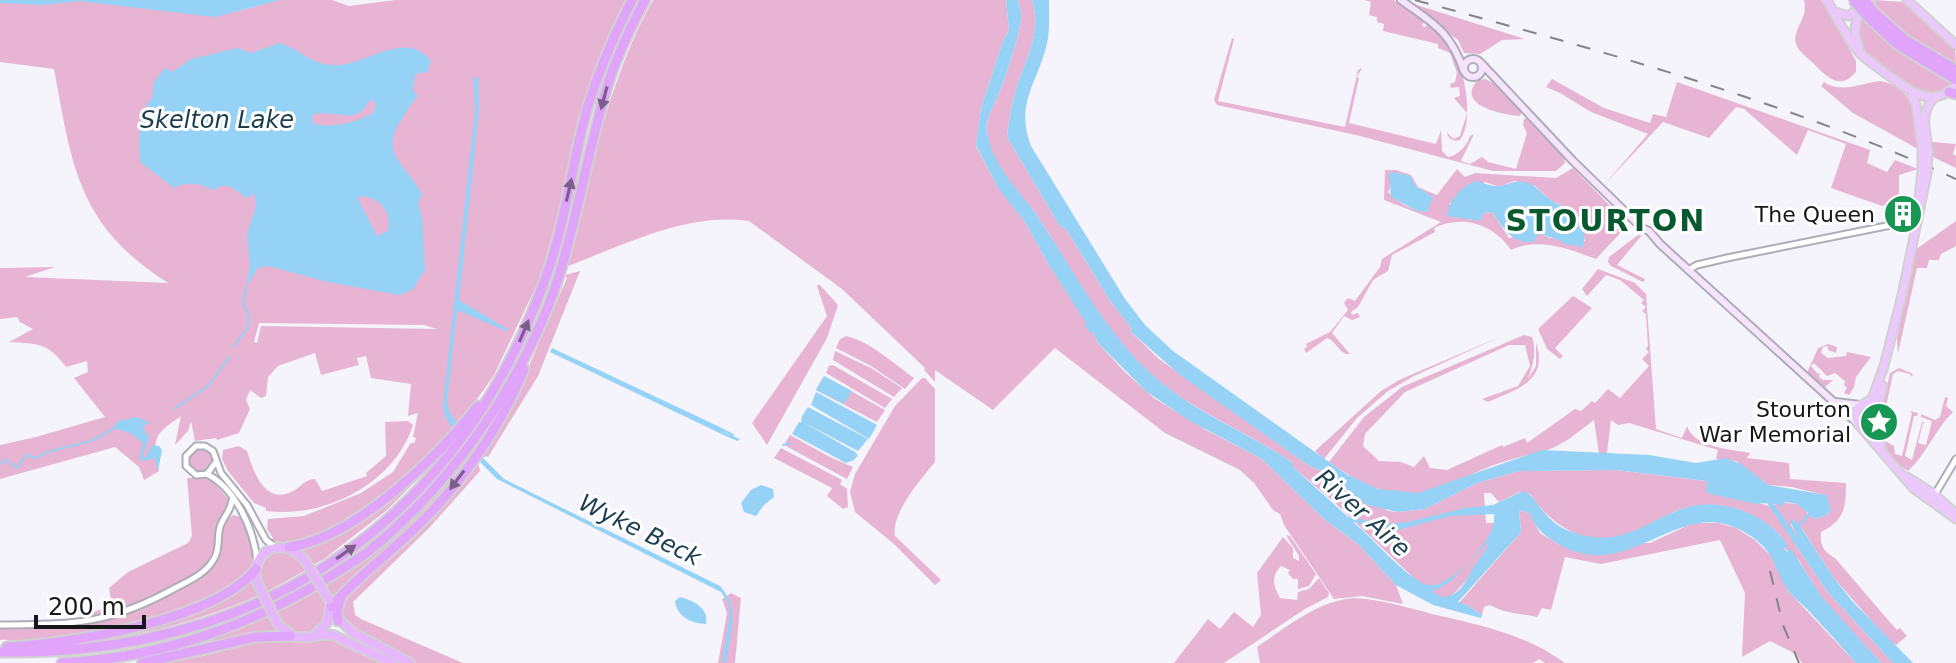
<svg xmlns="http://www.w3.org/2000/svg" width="1956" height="663" font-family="'DejaVu Sans',sans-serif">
<rect width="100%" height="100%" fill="#f5f4fd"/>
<g fill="#e7b4d3" fill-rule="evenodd">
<path d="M0 0H77L201 14 234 12 279 0H332L349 6 395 0H628L566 186 540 278 494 375 471 408 441 444 391 490 356 513 313 537 294 543 271 541 273 538 267 529 268 519 304 516 361 493 393 472 410 444 415 442 416 438 413 437 418 413 408 416 411 384 371 378 366 356 357 358 359 365 321 375 315 353 278 366 268 377 266 396 261 398 250 390 246 400 250 409 239 433 217 440 216 438 195 441 191 421 188 431 175 445 181 416C152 436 153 438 159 471L144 480 139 467 115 447 0 479V445L36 437 105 417 74 378 88 372 87 361 66 367C47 342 39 344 9 342L33 329 20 322 17 317 0 319V268L55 267 25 277 168 283C78 226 72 166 54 69L0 62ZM259 323 424 325 437 329 261 326 257 343 254 342Z"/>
<path d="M653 0H1006L1009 30 1003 41 981 108 976 146 996 184 1025 222 1047 262 1087 323 1086 326 1089 332H1093L1098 343 1125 372 1154 398 1206 430 1262 459 1324 519 1358 544 1396 585 1403 604 1362 596 1334 599 1284 525 1280 514 1273 510 1254 483 1240 470 1165 433 1055 348 993 410 935 370V382L924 370 925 368 842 289 749 221C687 212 624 245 568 266 590 176 607 82 653 0Z"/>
<path d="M1018 0H1032C1042 32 1027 56 1017 86 1012 102 1009 121 1007 137L1059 225 1066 229 1111 302 1132 329 1130 331 1159 359 1308 465 1324 472 1345 490 1389 511 1398 512 1425 509 1477 483 1519 471 1616 470 1707 481 1712 493 1775 507V502L1797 504 1807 511V516L1810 515 1814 519 1825 516 1831 511 1824 495 1792 487 1768 485 1736 461 1716 459 1718 450 1629 423 1618 425 1611 420 1607 453H1599L1594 420C1580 430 1564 445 1547 450 1532 454 1515 458 1500 463 1475 471 1452 486 1426 492 1391 501 1356 481 1329 462L1364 417 1402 387 1524 335 1532 337C1537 352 1533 365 1528 379L1536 366V343C1549 381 1516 390 1488 402L1482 399 1518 386 1530 366 1525 345H1509L1405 392 1365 434 1363 446 1379 461 1401 462 1414 467 1424 456 1430 468 1447 470 1502 445 1503 447 1525 438 1527 443 1575 409 1581 411 1592 401 1595 403 1608 389 1620 398 1649 366 1642 359 1649 352 1646 349 1648 346 1646 314 1642 311 1646 307 1641 303 1644 300 1620 280 1606 275 1587 296 1582 289 1598 269 1635 283 1646 294 1656 429 1682 438 1687 426C1694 448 1731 449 1750 453L1747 458 1789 463 1790 479 1846 483C1846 507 1845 520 1821 532 1820 546 1823 551 1835 558L1888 620 1897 630 1900 628 1907 636 1896 645 1888 640 1833 577 1803 530 1792 519 1791 525 1800 539 1798 540 1795 537V544L1827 591 1893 663H1881L1821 597 1798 559 1784 548 1786 547C1784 535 1771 527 1762 521 1739 505 1706 500 1679 510 1662 516 1647 527 1630 534 1588 550 1553 527 1530 494L1520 492 1499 502 1491 493H1484L1486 523H1494C1494 527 1495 530 1495 534 1494 544 1458 598 1445 598 1434 598 1428 585 1418 582L1334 502 1293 467V463C1255 437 1212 419 1173 392 1113 349 1079 280 1040 220 1021 191 986 164 987 126 987 116 993 107 997 98 1004 83 1021 32 1021 17 1022 13 1019 5 1018 0Z"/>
<path d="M1364 0H1394L1424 22 1422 25 1424 27 1429 25C1437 32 1446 38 1452 48 1464 68 1475 120 1460 140 1453 142 1448 139 1447 132L1453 139 1460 136 1467 113 1454 98 1460 96 1459 87 1451 88 1450 84 1455 82 1457 73 1450 53 1438 48V44L1383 31 1384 24 1377 22V17L1369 15 1371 2Z"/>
<path d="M1804 0H1821L1856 61V72C1840 91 1827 77 1814 64 1808 58 1799 52 1796 44 1792 28 1809 19 1804 0Z"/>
<polygon points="1875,0 1904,2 1955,48 1956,65 1916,42 1872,2"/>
<polygon points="1407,2 1525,39 1502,40 1480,54 1464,53 1458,40"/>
<path d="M1859 15C1885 45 1918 67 1953 83 1940 96 1925 96 1910 86L1860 47 1857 42Z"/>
<path d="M1232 38 1234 39 1218 101 1345 127 1358 70 1362 68 1357 77 1359 78 1349 123 1436 144 1441 130 1442 151 1448 157C1457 156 1468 145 1470 136L1474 134 1461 161 1470 164 1482 157 1488 162 1516 169 1527 133 1523 125 1524 119 1528 118 1564 156 1565 163 1556 171H1493L1356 135 1217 105 1214 100Z"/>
<path d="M1486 79 1499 87 1522 111 1520 116C1503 115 1454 105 1478 80Z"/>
<polygon points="1552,79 1604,108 1650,123 1653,114 1666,117 1677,82 1870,150 1867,163 1887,172 1895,160 1918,169 1899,175 1899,201 1882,206 1831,188 1846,144 1808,130 1797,155 1744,109 1736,107 1709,138 1663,122 1604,185 1648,134 1591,112 1560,93 1546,87"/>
<path d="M1880 81C1917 88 1915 118 1918 149L1853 113 1821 86 1824 82C1841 94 1861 83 1880 81Z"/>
<polygon points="1932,142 1956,144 1953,154 1956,156 1956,168 1931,156"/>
<path d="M1573 168 1626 222V227L1596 259C1568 249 1540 237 1511 250 1494 224 1462 214 1434 228L1435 232 1392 255 1388 271 1373 280 1358 307 1351 312 1352 315 1358 313 1360 317 1352 320 1344 316 1332 333 1350 354C1339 355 1337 341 1327 338L1306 353 1304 349 1307 347 1306 344 1330 332 1348 310 1344 303 1348 298 1355 301 1380 267 1382 259 1441 222 1384 200 1385 170H1396L1411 175 1418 187 1437 195 1457 169 1465 177 1475 173 1556 178ZM1514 181 1535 186 1550 200 1568 209 1580 220 1585 241 1550 238 1539 233 1509 238 1492 212 1484 213 1449 204 1485 182 1499 187ZM1414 185 1432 197 1427 212C1412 211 1399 203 1388 192L1391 186Z"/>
<polygon points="1956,221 1956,246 1941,254 1939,260 1929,260 1927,268 1917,268 1898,353 1897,339 1915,250"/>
<polygon points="1638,235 1642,235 1617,265 1645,279 1643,282 1611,266 1608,262 1609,257"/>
<polygon points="580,271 538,376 488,457 486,456 478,462 480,471 430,527 353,602 355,615 361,619 463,663 416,663 348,627 342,618 341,601 433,516 522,382 567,278 565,275"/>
<polygon points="819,284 838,305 827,338 767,445 752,423 827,316 817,286"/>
<polygon points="1573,296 1592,308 1555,348 1563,356 1560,359 1547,349 1538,329"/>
<path d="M846 336C870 341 894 364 914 378L905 389 871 366 836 348 840 339Z"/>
<polygon points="1502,336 1414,376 1388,391 1357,418 1324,459 1315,451 1381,391 1399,380"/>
<polygon points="1828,344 1837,347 1836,353 1828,350 1828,346 1823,347 1821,353 1828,358 1846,356 1847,352 1871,357 1856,377 1854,387 1849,395 1844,393 1847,388 1844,385 1845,381 1835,373 1827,376 1814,363 1811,366 1818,374 1820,373 1819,377 1823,380 1833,380 1825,387 1807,373 1818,348"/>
<polygon points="835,351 871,368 902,388 894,397 833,360"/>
<polygon points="833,365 892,399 885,408 826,373 829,366"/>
<path d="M1899 368 1913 374 1912 377 1910 374 1898 371 1893 374 1885 411 1892 413 1885 441 1894 446 1895 454 1902 456 1912 413 1910 411 1918 413 1917 416H1914L1905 456 1912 460 1922 422 1919 421 1926 423H1923L1918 443 1926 445 1932 421 1921 417V414L1935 420 1940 417 1945 397 1948 398 1946 406 1953 412C1935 429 1927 454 1908 471 1870 447 1882 410 1890 373Z"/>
<polygon points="824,376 885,410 877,422 816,390"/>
<path d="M922 378H925L935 389V462C921 479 891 513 895 536L941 580 935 585 894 544 855 512 850 492 855 474 895 406Z"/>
<path d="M496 417C450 493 394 540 333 601L324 584 441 487Z"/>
<path d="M408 421 413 425C395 483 325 519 266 511V508L254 503 228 471 222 459 223 450 239 446 247 451C253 471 265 506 293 491 303 486 303 480 315 479L322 491 367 476 366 473 386 456 385 422Z"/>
<polygon points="790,435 830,457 853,467 847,479 784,445"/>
<circle cx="201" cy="460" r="12"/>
<polygon points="781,448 842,480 840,484 847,489 848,507 843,509 827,496 832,488 774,458"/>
<polygon points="445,452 387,510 324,559 313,565 298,548 346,525"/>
<path d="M187 478H210L230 501C229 510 222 514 219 523 214 534 219 548 212 559 193 589 124 612 90 616V613L112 606 109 588 128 572 188 543 192 536Z"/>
<path d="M1519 510 1529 513 1540 533 1560 545 1650 543 1693 523H1719L1736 528 1755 540 1771 556 1788 591 1856 663H1802L1796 654 1770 641 1742 657 1745 593 1720 540 1601 564 1565 557 1551 610 1542 608 1537 617C1520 613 1505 614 1490 605L1484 607 1482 615 1467 605 1459 603 1521 532Z"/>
<path d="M233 515 241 517C249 530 259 554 251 569 232 603 94 634 55 640 43 641 30 643 18 642 11 641 6 639 0 640V627C72 626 108 627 173 592 185 586 200 579 210 569 225 553 215 528 233 515Z"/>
<path d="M1286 535 1290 536 1316 574 1309 586 1298 589V579H1293L1288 573 1290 570 1281 566C1270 578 1274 587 1280 598L1297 600 1298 592 1309 589 1319 578 1329 593 1328 597 1305 609 1224 663H1174L1208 619 1220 629 1234 612 1253 627 1261 615 1257 573 1283 537 1293 548V558L1299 561V556Z"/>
<path d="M278 551C292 551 299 558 306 570L266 592C258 575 260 558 278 551Z"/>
<path d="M251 582 259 595C193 624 126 640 55 646L217 602Z"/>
<path d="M317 589 327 607 324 623 306 633C290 633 282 625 276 611Z"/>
<polygon points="731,593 741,598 735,663 718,663 727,613 722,599"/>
<path d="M1353 598C1380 599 1406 607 1432 614 1480 625 1525 634 1565 663H1545L1539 659 1533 663H1260L1257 647C1288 626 1316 602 1353 598Z"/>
<polygon points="268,615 280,632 176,654 103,663"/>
<polygon points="327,636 386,663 160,663 203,656 279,637 303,641"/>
</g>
<g fill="#95d2f6" fill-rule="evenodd">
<polygon points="0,0 280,0 215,17 78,1 42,5 0,3"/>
<path d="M1006 0H1018C1019 5 1022 13 1021 17 1021 32 1004 82 997 98 992 109 985 120 987 132 993 169 1021 191 1040 220 1079 279 1111 344 1168 388 1207 418 1254 436 1293 463V467L1348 517 1386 524 1408 522 1465 508 1493 505 1523 491C1533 494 1537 505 1544 512 1556 528 1573 534 1592 537 1626 542 1649 521 1679 510 1716 495 1767 512 1788 546L1784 548 1787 552 1790 548 1793 552 1821 596 1881 663H1856C1840 645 1824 627 1807 609 1801 603 1794 598 1789 592 1781 582 1776 565 1770 555 1760 539 1738 526 1720 523 1666 515 1623 578 1562 546 1546 537 1536 530 1529 513L1519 510 1521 532 1458 602 1467 605 1482 615 1481 618 1433 605 1396 585 1358 544 1324 519 1262 459 1190 421 1147 392 1098 343 1093 332H1089L1085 326 1086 323 1047 262 1025 222 998 188 976 145 981 108 1003 41 1009 30ZM1494 514C1496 531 1484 543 1474 556 1466 566 1442 588 1428 585 1410 582 1371 536 1353 522L1398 530 1450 516ZM1489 541C1486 552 1481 556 1475 565 1466 579 1462 596 1442 597L1432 592 1451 581Z"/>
<path d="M1032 0H1049C1049 14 1050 30 1047 44 1037 84 1015 103 1031 146L1125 299 1145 325 1173 351 1346 474 1378 489 1418 493 1542 450 1649 455 1696 463 1726 458 1741 464 1768 485 1827 495 1831 511 1825 516 1814 519 1810 515 1800 526 1833 577 1853 602 1913 663H1893L1827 591 1767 503 1756 504 1710 494 1706 491 1707 481 1616 470 1519 471 1477 483 1425 509 1398 512 1367 505 1324 472 1308 465 1180 375 1130 331 1132 329 1111 302 1066 229 1059 225 1007 137C1009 120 1012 102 1017 86 1027 56 1042 32 1032 0ZM1785 502 1797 504 1808 513 1798 524 1792 519 1790 521 1799 540 1774 504 1776 503 1781 507Z"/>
<path d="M280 43C299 49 311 64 331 65 365 68 404 27 431 61L427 72 415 74 413 90 418 96C410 104 406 113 400 122 379 154 408 167 422 194L418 203 422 218 425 270 412 290 399 295 328 282 268 266 258 268 246 287 250 266 247 234 256 206 254 194 246 198C235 190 226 180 214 190 198 184 190 180 174 188L140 162C139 143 137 126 148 110L146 106 152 98 154 82 165 68 172 72 191 59 238 48 251 53ZM372 100 376 105 373 113C354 123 335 128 313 124L312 115C333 108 357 127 368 102ZM361 196C380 198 392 211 388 231L377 236 358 199Z"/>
<polygon points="478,77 479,110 459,300 509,330 506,331 457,310 447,402 450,413 457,423 452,427 445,417 443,405 475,110 473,78"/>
<polygon points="1392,172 1411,176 1414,185 1433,197 1427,212 1417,211 1391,197 1389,174"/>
<path d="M1475 181C1482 182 1487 185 1494 186 1503 188 1513 179 1525 182 1536 184 1542 195 1551 200 1569 211 1592 224 1582 248L1576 245H1567C1559 238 1549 238 1539 233L1534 242C1510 243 1505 230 1492 212L1484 213 1480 221 1447 216C1450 198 1460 188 1475 181Z"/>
<polygon points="552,348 724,429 723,432 740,439 738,441 730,438 550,352"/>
<polygon points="824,376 852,391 844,404 816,390"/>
<polygon points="816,392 877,425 869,439 811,405"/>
<polygon points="808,407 868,439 858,451 803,422 855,452 858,455 854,460 846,463 792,434 799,422 801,423 802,416"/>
<polygon points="137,417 150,423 142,427 149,437 142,458 146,457 152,445 159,446 162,450 158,471 154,458 144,461 139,459 143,443 130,433 113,428 118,421"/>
<path d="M483 458 504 479 720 586C741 610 730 633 726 663L722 661 730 614 728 603 721 592 497 479 479 461Z"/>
<polygon points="761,485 773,489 774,497 764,505 756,516 744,512 741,503 751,490"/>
<path d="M680 597C694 601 709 608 706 624 691 623 677 617 675 601Z"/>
</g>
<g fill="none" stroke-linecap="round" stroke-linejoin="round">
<g stroke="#95d2f6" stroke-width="2">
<polyline points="233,347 247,329 249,317 243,303 246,287"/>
<polyline points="174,409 209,385 229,357"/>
<polyline points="723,430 733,435"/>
<polyline points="783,445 790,443"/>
<path d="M0 464 5 460 17 468 26 455 35 458C61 443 88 449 113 428"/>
</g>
<g stroke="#adadb7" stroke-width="9">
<g id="tertiary">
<polyline points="1688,270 1697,265 1727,258 1916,220"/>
<polyline points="216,462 207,474 196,475 186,466 186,456 196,446 205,446 213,451 221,473 247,505 266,540 275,547"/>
<path d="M207 474C236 489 254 530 257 561"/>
<polyline points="1934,496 1956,459"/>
<path d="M0 625C75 624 109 625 177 587 191 580 208 572 215 557 220 548 217 537 220 527 223 517 231 511 232 500"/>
</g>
</g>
<g stroke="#adadb7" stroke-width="10">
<g id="secondary">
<path d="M1401 0C1434 24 1450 31 1464 71"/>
<circle cx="1473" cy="68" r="9"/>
<polyline points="1481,63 1573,161 1642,228 1649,231 1660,244 1858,424"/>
<polyline points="1836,402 1860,405"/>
</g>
</g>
<g stroke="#d1d1d1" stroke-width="11">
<g id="primary">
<path d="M1827 0C1836 16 1845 34 1856 49 1864 59 1875 65 1885 73 1907 89 1932 111 1956 85"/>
<polyline points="1907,0 1956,45"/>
<polyline points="1835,12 1849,16 1861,5"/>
<path d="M1859 47C1850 27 1857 14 1872 0"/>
<polyline points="1911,92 1916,105 1922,148"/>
<path d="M1928 151C1927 131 1918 113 1935 97"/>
<polyline points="1919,198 1922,172"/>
<polyline points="1873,414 1881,445"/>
<polyline points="1855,415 1858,407 1872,399 1884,366 1902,295 1927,174"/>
<polyline points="1855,415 1858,424 1913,488 1956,519"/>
<path d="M1856 416 1863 421C1878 416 1879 400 1883 386"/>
<polyline points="1907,477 1934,494 1956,514"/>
</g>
</g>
<g stroke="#d1d1d1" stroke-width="12">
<g id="trunk">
<path d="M257 582C249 548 286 535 306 562"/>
<polyline points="335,615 352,632 410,663"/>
<polyline points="277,623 294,637 313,637 327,623 330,607"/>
<polyline points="317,635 333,635 392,663"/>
</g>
</g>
<g stroke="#d1d1d1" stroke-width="13">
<g id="motorway">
<polyline points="1874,12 1904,39 1956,70"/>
<polyline points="1869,18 1898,45 1956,80"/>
<polyline points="1949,92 1956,94"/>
<path d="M289 547C355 538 438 457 478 406"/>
<path d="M331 607C355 579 385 557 412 531 459 487 500 429 524 369"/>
<polyline points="338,621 337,611 341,597"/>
<path d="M7 647C71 644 215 620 256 569"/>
<path d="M0 652C263 656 462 520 548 271 567 217 572 160 588 106 599 70 615 33 632 0"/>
<path d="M62 663C159 658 252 626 334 574 346 566 359 559 369 551 423 507 467 454 503 396 525 359 544 322 557 282 577 220 587 156 605 94 614 61 629 30 645 0"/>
<polyline points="142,663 256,637 290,636"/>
</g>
</g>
<use href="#tertiary" stroke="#fff" stroke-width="5"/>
<use href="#secondary" stroke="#f6e4fe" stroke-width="6"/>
<use href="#primary" stroke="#ecc9fd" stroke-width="7"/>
<use href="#trunk" stroke="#e6b7fc" stroke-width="8"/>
<use href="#motorway" stroke="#e0a5fb" stroke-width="9"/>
<g stroke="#848389" stroke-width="2" stroke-dasharray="14 14" stroke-linecap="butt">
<path d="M1415 0C1598 50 1783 100 1956 179"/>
<polyline points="1770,571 1783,625 1799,663"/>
</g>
<g stroke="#d1d1d1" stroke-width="11" stroke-linecap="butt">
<g id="primary-bridge">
<polyline points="1922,172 1922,148"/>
<polyline points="1927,174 1928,151"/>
</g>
</g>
<g stroke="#d1d1d1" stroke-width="12" stroke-linecap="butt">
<g id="trunk-bridge">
<polyline points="306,562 329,600"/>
<polyline points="257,582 277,623"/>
</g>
</g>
<g stroke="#d1d1d1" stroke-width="13" stroke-linecap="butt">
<g id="motorway-bridge">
<polyline points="1853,0 1869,18"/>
<polyline points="1864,0 1874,12"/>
</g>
</g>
<use href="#primary-bridge" stroke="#ecc9fd" stroke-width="7"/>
<use href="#trunk-bridge" stroke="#e6b7fc" stroke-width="8"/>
<use href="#motorway-bridge" stroke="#e0a5fb" stroke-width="9"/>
</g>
<defs><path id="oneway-solid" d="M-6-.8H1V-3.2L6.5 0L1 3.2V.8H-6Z" transform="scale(2)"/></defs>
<g fill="#7c5e8a">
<use href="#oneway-solid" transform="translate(604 98) rotate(105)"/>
<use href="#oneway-solid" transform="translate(569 190) rotate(-77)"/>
<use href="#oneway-solid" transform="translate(524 331) rotate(-67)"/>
<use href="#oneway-solid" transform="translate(457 480) rotate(127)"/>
<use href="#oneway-solid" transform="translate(346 552) rotate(-35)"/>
</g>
<defs>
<g id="building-disc" transform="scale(2)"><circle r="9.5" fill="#179654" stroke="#fff"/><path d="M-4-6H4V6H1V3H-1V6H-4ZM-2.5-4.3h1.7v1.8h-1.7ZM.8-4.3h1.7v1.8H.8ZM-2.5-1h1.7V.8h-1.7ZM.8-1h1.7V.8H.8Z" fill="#fff"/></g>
<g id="sight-disc" transform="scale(2)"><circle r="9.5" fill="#179654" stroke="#fff"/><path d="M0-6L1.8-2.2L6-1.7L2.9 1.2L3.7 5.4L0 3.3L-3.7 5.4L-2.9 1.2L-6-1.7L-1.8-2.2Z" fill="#fff"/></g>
</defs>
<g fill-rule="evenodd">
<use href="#building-disc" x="1903" y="214"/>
<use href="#sight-disc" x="1879" y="422"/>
</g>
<g text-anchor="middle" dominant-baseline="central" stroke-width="6" stroke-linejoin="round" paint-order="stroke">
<g font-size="22" fill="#17171a" stroke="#fff" text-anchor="end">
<text x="1875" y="214">The Queen</text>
<text x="1851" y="409">Stourton<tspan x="1851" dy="25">War Memorial</tspan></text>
</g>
<g font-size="24" font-style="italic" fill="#1b3e51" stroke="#fff">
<text x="217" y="120">Skelton Lake</text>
<text transform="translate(1363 513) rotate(42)">River Aire</text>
<text transform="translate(640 530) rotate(26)">Wyke Beck</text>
</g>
<g font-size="30" font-weight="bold" letter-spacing="2" fill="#08592f" stroke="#fff">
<text x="1606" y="220">STOURTON</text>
</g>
</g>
<path d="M36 615v12h108v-12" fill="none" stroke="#17171a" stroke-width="4"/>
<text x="48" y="615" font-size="24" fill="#17171a" stroke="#ffffff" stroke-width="6" paint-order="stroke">200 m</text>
</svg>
